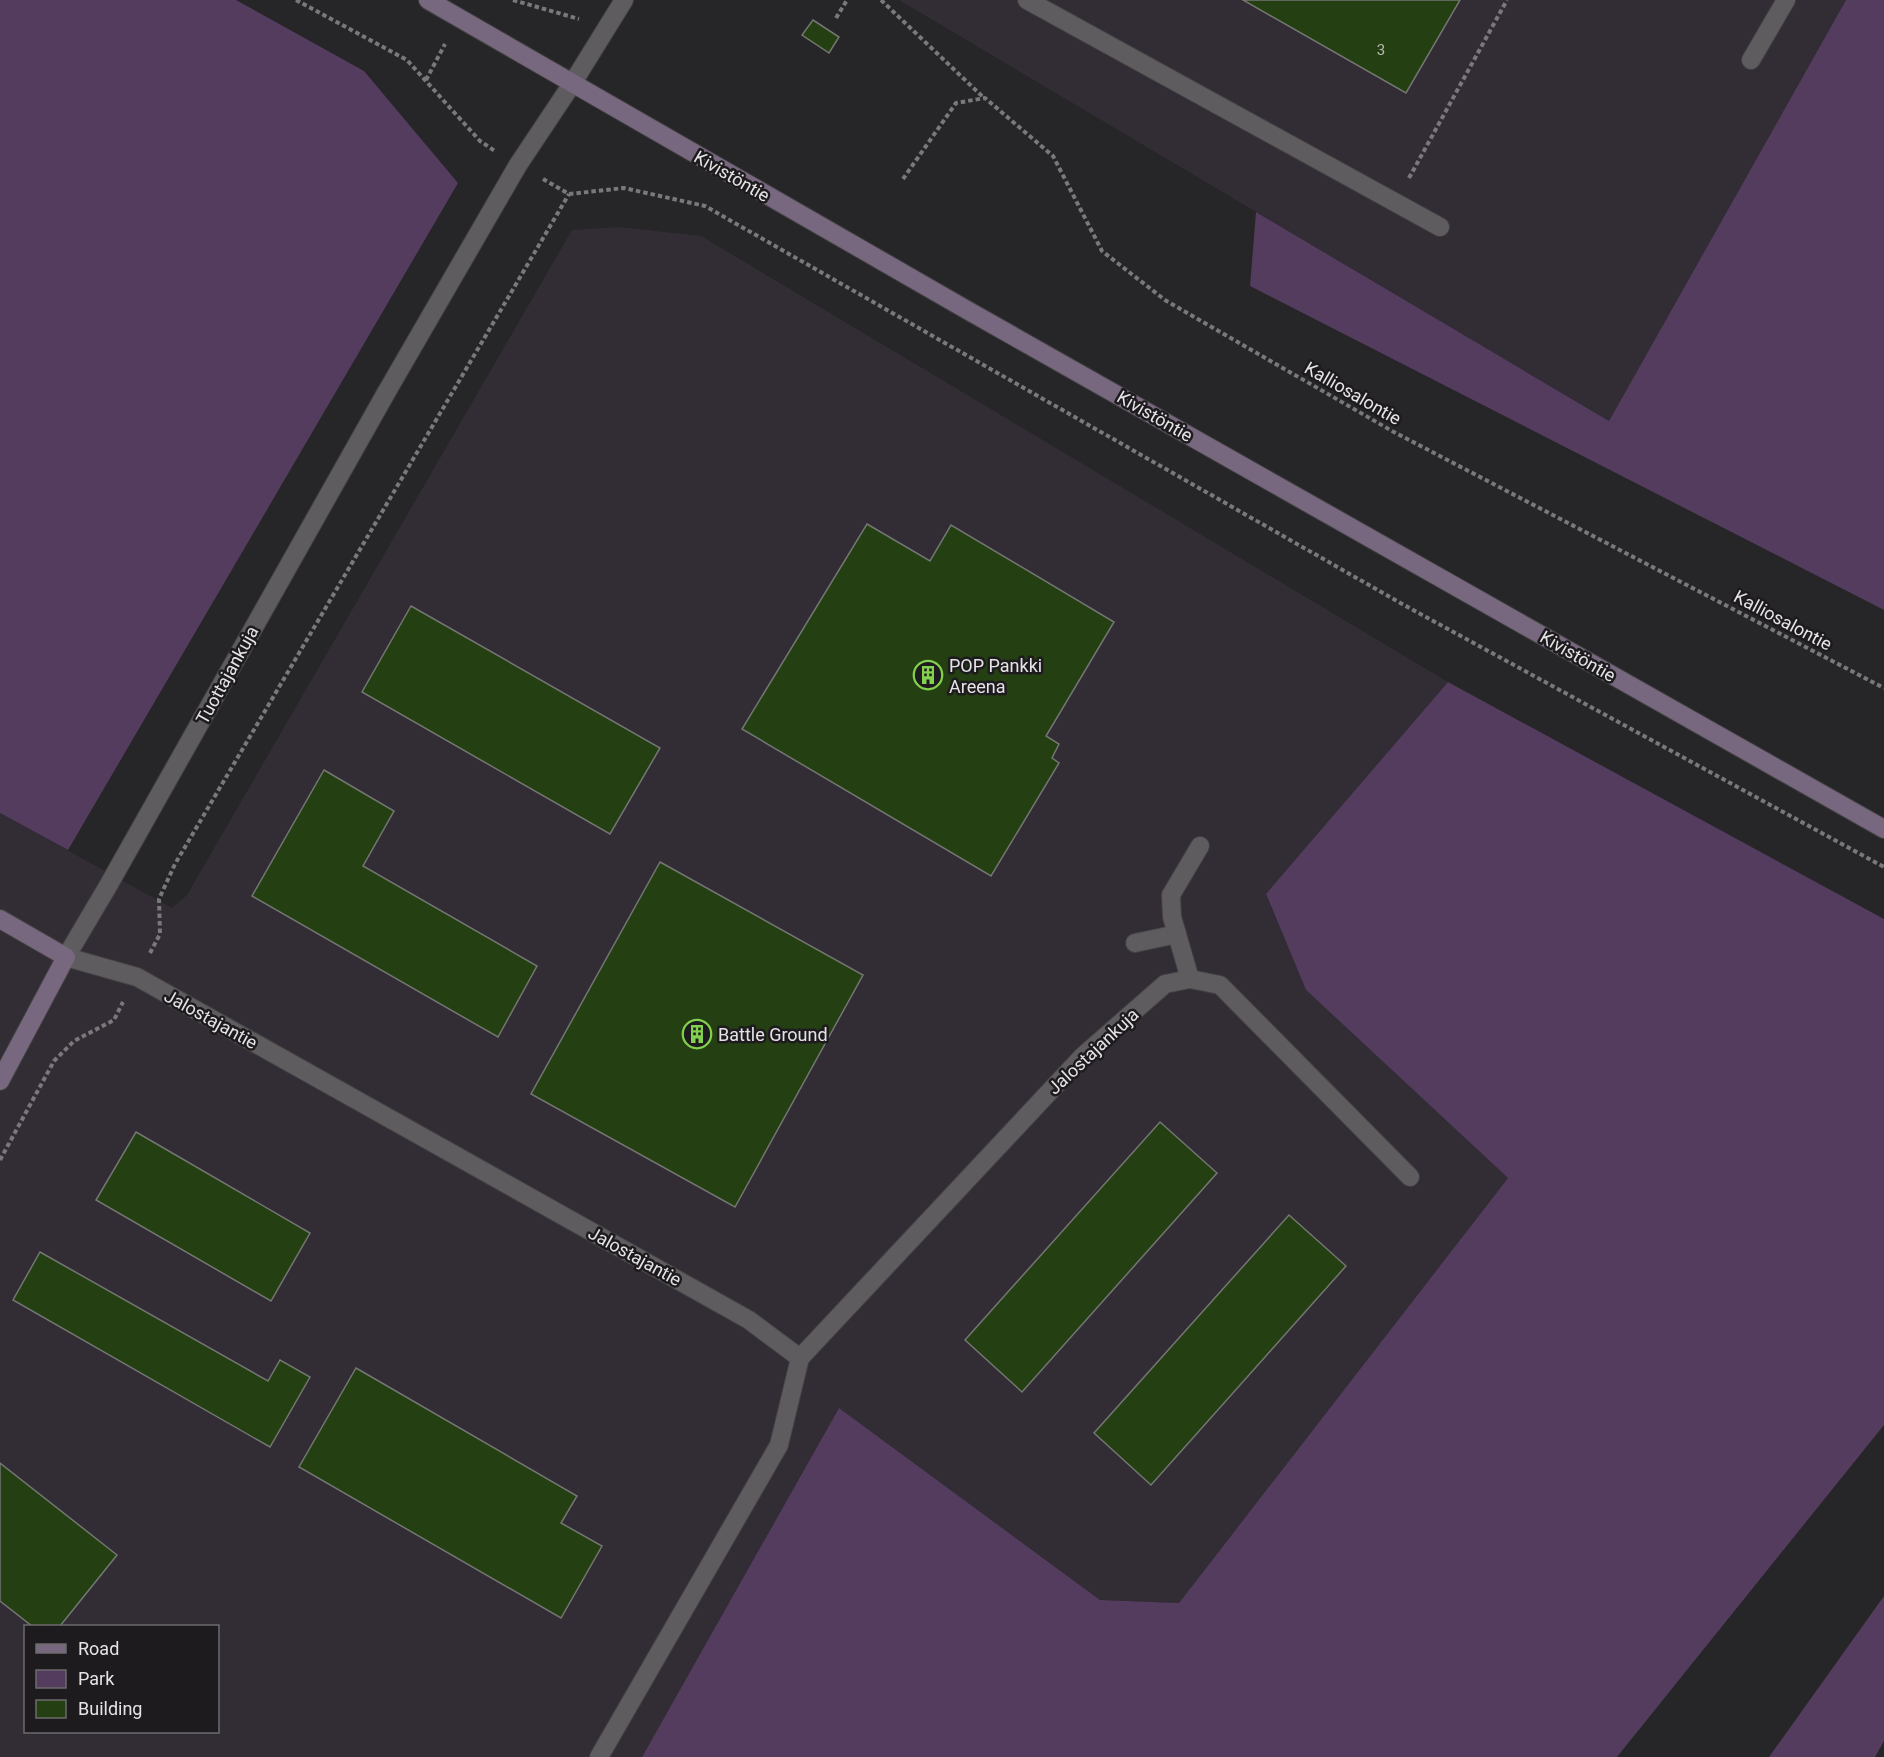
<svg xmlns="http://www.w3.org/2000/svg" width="1884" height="1757" font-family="Roboto,sans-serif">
<rect width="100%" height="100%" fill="#262527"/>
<g fill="#322d34" fill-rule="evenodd">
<polygon points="899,0 1846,0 1609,421"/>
<path d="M619 227 701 236 1448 682 1266 895 1306 990 1508 1178 1179 1603 1100 1600 839 1408 642 1757H0V813L172 908 187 895 572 230ZM26 1626H218V1732H26Z"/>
</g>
<g fill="#533c5e">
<polygon points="0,0 236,0 364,71 458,183 68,850 0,813"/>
<polygon points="1846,0 1884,0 1884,610 1250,286 1256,212 1609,421"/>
<polygon points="1448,682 1884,919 1884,1425 1617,1757 642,1757 839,1408 1100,1600 1179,1603 1508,1178 1306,990 1266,894"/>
<polygon points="1884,1596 1884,1741 1875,1757 1769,1757"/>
</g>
<g fill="#243f11" stroke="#747673" stroke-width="1.5">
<polygon points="1243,0 1460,0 1406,93"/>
<polygon points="813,20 839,37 829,53 802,35"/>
<polygon points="867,524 930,561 951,525 1114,622 1046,736 1059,744 1052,758 1059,763 991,876 742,729"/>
<polygon points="411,606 660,748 610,834 362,692"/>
<polygon points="324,770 394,811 363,866 537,966 498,1037 252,896"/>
<polygon points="660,862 863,975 735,1207 531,1094"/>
<polygon points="1160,1122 1217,1173 1022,1392 965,1340"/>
<polygon points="136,1132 310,1233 271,1301 96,1200"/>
<polygon points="1289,1215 1346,1266 1151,1485 1094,1433"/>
<polygon points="40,1252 268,1381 280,1360 310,1377 270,1447 13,1300"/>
<polygon points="356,1368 577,1496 561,1523 602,1546 561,1618 299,1467"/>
<polygon points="0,1463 117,1555 60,1626 32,1626 0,1601"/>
</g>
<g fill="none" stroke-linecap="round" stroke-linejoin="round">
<g stroke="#424143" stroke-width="20">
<g id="lane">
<polyline points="1027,0 1440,227"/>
<polyline points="386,393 518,165 572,84 624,0"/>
<polyline points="1135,943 1177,934"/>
<polyline points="1190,979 1172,917 1171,895 1200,846"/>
</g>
</g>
<g stroke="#424143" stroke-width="20">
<g id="street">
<polyline points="1751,60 1786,0"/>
<polyline points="386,393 108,886 66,957 137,977 749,1320 800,1358 779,1445 599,1757"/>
<polyline points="800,1358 1083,1056 1165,984 1190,979 1220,985 1410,1177"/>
</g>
</g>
<g stroke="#424143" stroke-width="20">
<g id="secondary">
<polyline points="428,0 967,310 1884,829"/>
<polyline points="0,919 66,957 0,1081"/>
</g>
</g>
<g stroke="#79787a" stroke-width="4" stroke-dasharray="4.5 3" stroke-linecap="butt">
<polyline points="296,0 407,60 480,141 495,151"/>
<polyline points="513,0 579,19"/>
<polyline points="881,0 984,98"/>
<polyline points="836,18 847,0"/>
<polyline points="426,80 445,44"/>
<polyline points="1409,178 1507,0"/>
<polyline points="543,179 569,194 624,188 705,206 1404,605 1884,867"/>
<polyline points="903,179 956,103 985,98 1053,156 1102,251 1165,300 1392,431 1884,688"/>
<polyline points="150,953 160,934 159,899 175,864 569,194"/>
<polyline points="0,1160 54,1061 74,1041 114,1020 123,1002"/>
</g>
<use href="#lane" stroke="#5e5c5f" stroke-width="18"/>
<use href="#street" stroke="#5e5c5f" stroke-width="18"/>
<use href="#secondary" stroke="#78687f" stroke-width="18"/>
</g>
<defs>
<g id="building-ring" transform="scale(1.5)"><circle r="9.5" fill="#1d1b1e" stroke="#83d04e" stroke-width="1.5"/><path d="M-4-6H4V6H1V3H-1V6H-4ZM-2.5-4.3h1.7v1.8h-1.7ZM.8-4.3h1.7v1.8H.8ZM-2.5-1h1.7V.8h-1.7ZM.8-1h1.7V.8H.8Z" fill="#83d04e"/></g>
</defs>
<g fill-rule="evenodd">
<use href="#building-ring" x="928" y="675"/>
<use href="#building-ring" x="697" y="1034"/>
</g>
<g text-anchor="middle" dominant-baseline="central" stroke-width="5" stroke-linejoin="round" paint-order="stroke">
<g font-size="15" fill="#b5bab0">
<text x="1381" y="50">3</text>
</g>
<g font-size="18" fill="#e5e3e5" stroke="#1d1b1e">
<text transform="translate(732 176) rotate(30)">Kivistöntie</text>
<text transform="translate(1353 393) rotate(30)">Kalliosalontie</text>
<text transform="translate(1155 416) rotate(30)">Kivistöntie</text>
<text transform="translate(1783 620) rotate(28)">Kalliosalontie</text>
<text transform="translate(1578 656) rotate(30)">Kivistöntie</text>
<text transform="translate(227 675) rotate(-61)">Tuottajankuja</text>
<text transform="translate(211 1019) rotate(29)">Jalostajantie</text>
<text transform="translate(1093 1051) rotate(-43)">Jalostajankuja</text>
<text transform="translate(635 1256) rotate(29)">Jalostajantie</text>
</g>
<g font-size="18" fill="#e5e3e5" stroke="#1d1b1e" text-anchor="start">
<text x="949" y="665">POP Pankki<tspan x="949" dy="21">Areena</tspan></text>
<text x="718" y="1034">Battle Ground</text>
</g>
</g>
<rect x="24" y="1625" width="195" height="108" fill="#1d1b1e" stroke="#6d6b6e" stroke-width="1.5"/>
<rect x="36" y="1644" width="30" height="9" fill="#78687f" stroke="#6d6b6e" stroke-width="1.5"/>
<text x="78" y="1655" font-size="18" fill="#e5e3e5">Road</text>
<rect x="36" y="1670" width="30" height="18" fill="#533c5e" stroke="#6d6b6e" stroke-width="1.5"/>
<text x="78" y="1685" font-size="18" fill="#e5e3e5">Park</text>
<rect x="36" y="1700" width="30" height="18" fill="#243f11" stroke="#6d6b6e" stroke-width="1.5"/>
<text x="78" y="1715" font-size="18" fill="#e5e3e5">Building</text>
</svg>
